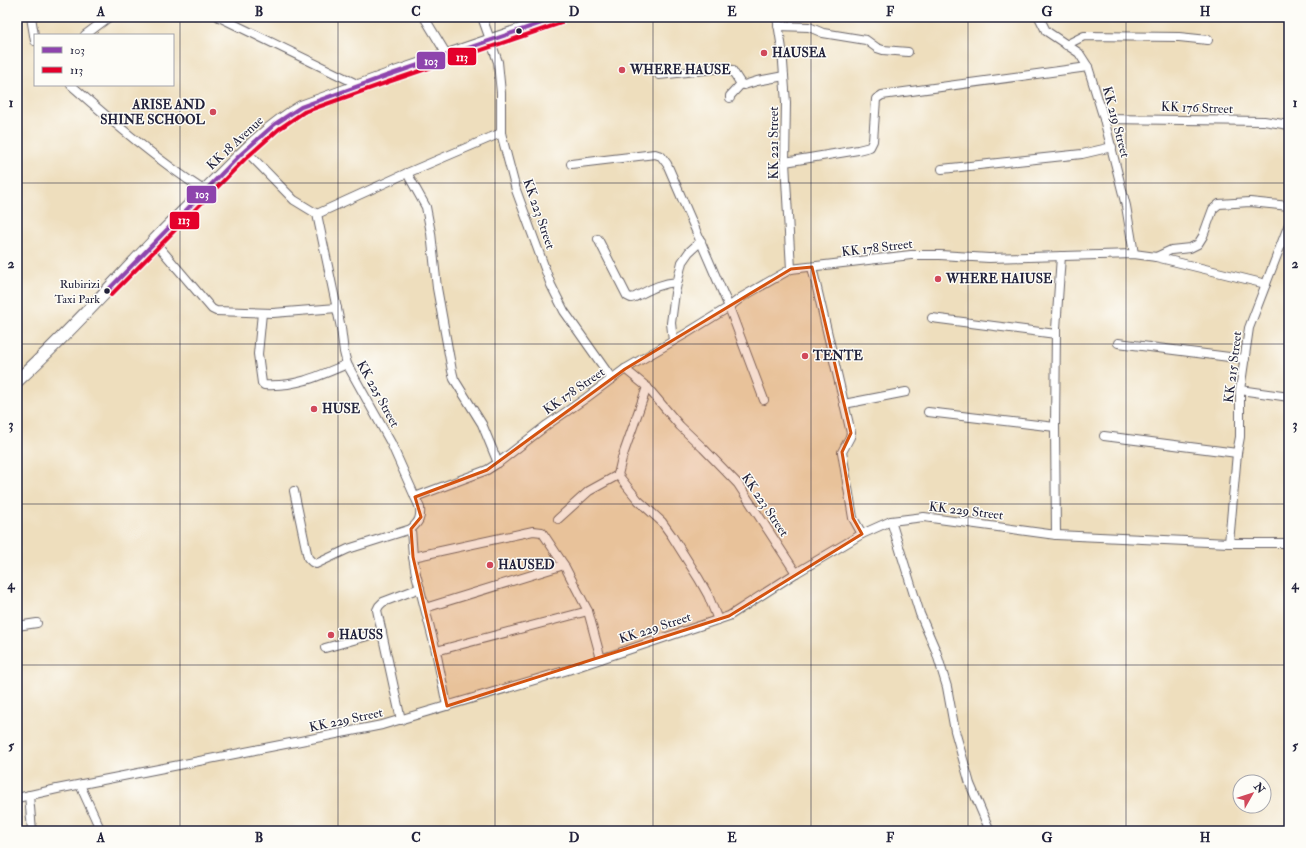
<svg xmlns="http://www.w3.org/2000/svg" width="1306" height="848" font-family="'IM FELL Double Pica',serif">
<rect width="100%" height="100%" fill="#fdfcf7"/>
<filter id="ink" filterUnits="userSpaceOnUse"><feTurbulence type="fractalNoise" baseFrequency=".025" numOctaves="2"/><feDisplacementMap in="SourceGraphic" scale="8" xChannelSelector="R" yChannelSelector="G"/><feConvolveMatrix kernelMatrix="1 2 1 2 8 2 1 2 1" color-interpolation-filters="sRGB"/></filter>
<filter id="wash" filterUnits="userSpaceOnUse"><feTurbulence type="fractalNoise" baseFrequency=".012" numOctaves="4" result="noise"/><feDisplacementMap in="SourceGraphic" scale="16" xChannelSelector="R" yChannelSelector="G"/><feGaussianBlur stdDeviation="0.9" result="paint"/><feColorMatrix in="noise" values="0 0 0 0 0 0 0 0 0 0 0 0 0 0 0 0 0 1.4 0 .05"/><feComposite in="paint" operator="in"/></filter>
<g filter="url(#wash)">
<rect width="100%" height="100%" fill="#eedebd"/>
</g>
<g filter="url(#ink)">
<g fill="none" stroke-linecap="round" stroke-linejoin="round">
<g stroke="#696468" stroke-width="10">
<g id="street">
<polyline points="31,17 35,41"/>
<polyline points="219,17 359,85"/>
<polyline points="424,17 447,55"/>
<polyline points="482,17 498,62 501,93 501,133 516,190 551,285 564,311 612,379"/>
<polyline points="777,17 782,49 786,103 785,162 791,269"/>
<polyline points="1039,17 1046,31 1079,53 1088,67 1104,119 1126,206 1134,254"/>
<polyline points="778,26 809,27 823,33 866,40 877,48 883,50 908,52"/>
<polyline points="85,35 109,17"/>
<polyline points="1066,45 1084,36 1179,37 1208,40"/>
<polyline points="659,75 723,68 732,70 741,84 744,85 757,81 784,76"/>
<path d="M71 85C114 123 157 160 205 191"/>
<polyline points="730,98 730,96 741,84"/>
<polyline points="1104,119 1264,121 1289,125"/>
<path d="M245 150 294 200 317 214 341 328 344 352 347 364 391 443 420 508C421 518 419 522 411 529L413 557 416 574 436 651 447 706"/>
<polyline points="785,162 858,150 870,147 873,141 876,99 882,95 1088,67"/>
<polyline points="571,164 655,154 661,156 667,164 729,307 764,400"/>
<polyline points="942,169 1082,154 1112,147"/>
<polyline points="407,173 426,207 431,233 437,288 452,371 454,379 482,424 498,463"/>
<polyline points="317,214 407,173 501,133"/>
<path d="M598 239 627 296 631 298 635 297C649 290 661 283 677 282"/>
<polyline points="154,241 212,309 216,311 273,313 337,308"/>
<polyline points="1156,257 1266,284"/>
<polyline points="812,267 851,433 850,437 842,452 853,518 862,534"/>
<path d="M262 313 258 354 262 383 264 385C296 387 319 376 347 364"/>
<polyline points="932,318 1056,334"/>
<polyline points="673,341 671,323 675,293 682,262 689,252 701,241"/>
<polyline points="1118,343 1245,359"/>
<polyline points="625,369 647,387 680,426 703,448 738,484 796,573"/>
<polyline points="647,387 622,458 618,475 638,500 662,522 672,536 699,579 708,595 718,620"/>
<polyline points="1240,390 1289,397"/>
<polyline points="844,404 906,392"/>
<polyline points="928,412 1055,427"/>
<polyline points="1104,436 1237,453"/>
<polyline points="294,491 308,558 312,562 316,564 348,549 411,529"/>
<polyline points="415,497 487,470 498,463 547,425 586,398 625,369 687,333 729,307 742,297 791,269 911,255 940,255 989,258 1134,254 1156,257 1171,250 1190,248 1198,244 1203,236 1213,209 1219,204 1250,202 1289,206"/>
<polyline points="558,519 589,491 618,475"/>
<polyline points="891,521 920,614 936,651 947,687 955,731 970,784 990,831"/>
<polyline points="1056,535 1055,427 1056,329 1061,256"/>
<polyline points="1229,543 1237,453 1240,437 1240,390 1249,328 1289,224"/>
<polyline points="413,557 533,531 542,532 564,565 588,611 601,659"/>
<polyline points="425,608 564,565"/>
<polyline points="17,626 37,623"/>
<polyline points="325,648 382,632"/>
<polyline points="436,651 588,611"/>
<polyline points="401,720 377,610 379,606 383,602 420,588"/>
<polyline points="80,785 101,831"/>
<polyline points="29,795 32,831"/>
<polyline points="17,798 57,789 382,725 568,670 729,616 796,573 862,534 891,521 924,517 1056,535 1229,543 1289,543"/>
</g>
</g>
<g stroke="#696468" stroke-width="14">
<path id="secondary" d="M17 381C65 337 108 289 153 242 169 225 186 209 203 192 234 162 263 129 301 107L386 76 559 17"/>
</g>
<use href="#street" stroke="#fff" stroke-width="8"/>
<use href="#secondary" stroke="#fff" stroke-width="12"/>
<g stroke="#fdfcf7" stroke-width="7">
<polyline id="bus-1" points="107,291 240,155 275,124 301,107 386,76 559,17"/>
</g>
<g stroke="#fdfcf7" stroke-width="7">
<polyline id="bus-2" points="111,295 245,159 279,129 304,112 388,82 561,23"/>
</g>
<use href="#bus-1" stroke="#8e44ad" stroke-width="4"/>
<use href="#bus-2" stroke="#e4002b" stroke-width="4"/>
</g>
</g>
<path fill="#d45411" fill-opacity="0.2" stroke="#d45411" stroke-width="3" stroke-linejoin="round" d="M812 267 851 433 842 452 853 518 862 534 729 616 447 706 413 557 411 529 421 517 415 497 487 470 625 369 791 269Z"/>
<path fill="none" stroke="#22223b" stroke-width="1" stroke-opacity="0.55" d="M180 17V831M338 17V831M495 17V831M653 17V831M811 17V831M968 17V831M1126 17V831M17 183H1289M17 344H1289M17 504H1289M17 665H1289"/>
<g fill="#22223b" stroke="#fdfcf7" stroke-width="1.5">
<circle cx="519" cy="31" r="3.5"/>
<circle cx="107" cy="291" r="3.5"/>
</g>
<g fill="#d1495b" stroke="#fdfcf7" stroke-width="1.5">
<circle cx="764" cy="53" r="4"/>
<circle cx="622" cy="70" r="4"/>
<circle cx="213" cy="112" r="4"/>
<circle cx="938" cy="279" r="4"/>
<circle cx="805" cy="356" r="4"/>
<circle cx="314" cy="409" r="4"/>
<circle cx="490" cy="565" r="4"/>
<circle cx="331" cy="635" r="4"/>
</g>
<g text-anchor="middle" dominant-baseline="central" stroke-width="3" stroke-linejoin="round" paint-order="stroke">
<g font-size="12" fill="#22223b" stroke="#fdfcf7" text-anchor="end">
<text x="100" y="284">Rubirizi<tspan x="100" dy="15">Taxi Park</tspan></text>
</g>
<g font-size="13" font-weight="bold" fill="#22223b" stroke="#fdfcf7" text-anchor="start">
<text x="772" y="53">HAUSEA</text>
<text x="630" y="70">WHERE HAUSE</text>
<text x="205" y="105" text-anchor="end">ARISE AND<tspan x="205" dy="15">SHINE SCHOOL</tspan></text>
<text x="946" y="279">WHERE HAIUSE</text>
<text x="813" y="356">TENTE</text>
<text x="322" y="409">HUSE</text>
<text x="498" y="565">HAUSED</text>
<text x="339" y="635">HAUSS</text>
</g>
<g font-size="13" fill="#22223b" stroke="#fdfcf7">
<text transform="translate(1197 108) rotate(2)">KK 176 Street</text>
<text transform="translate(1116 122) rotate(75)">KK 219 Street</text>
<text transform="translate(235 143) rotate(-43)">KK 18 Avenue</text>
<text transform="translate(774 143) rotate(-90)">KK 221 Street</text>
<text transform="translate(539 214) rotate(71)">KK 223 Street</text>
<text transform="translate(877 248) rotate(-7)">KK 178 Street</text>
<text transform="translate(1233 367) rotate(-83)">KK 215 Street</text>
<text transform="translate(574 391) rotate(-35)">KK 178 Street</text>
<text transform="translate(378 394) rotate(61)">KK 225 Street</text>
<text transform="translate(765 505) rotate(56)">KK 223 Street</text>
<text transform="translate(966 511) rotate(7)">KK 229 Street</text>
<text transform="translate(655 628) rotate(-18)">KK 229 Street</text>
<text transform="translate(346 720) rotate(-12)">KK 229 Street</text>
</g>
</g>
<g stroke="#fdfcf7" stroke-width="1.5">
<rect x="447" y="47" width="30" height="19" rx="4" fill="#e4002b"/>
<rect x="416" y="51" width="30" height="19" rx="4" fill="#8e44ad"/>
<rect x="186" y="185" width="31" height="19" rx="4" fill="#8e44ad"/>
<rect x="169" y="211" width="31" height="19" rx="4" fill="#e4002b"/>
</g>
<g font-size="11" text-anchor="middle" font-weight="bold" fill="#fff">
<text x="462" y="61">113</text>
<text x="431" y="65">103</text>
<text x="202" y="198">103</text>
<text x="184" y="224">113</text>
</g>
<rect width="1306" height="848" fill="none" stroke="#fdfcf7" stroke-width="44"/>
<rect x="34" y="34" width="140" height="52" fill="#fdfcf7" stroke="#a5a5ac"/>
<rect x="42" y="47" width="20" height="6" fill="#8e44ad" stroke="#a5a5ac"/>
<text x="70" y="54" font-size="12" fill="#22223b">103</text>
<rect x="42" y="67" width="20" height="6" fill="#e4002b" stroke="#a5a5ac"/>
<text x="70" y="74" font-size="12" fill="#22223b">113</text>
<g transform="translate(1252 794) rotate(51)"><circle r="19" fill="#fdfcf7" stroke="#a5a5ac"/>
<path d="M0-3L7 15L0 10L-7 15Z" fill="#d1495b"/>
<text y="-6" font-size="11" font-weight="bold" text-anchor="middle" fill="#22223b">N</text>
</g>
<rect x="22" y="22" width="1262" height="804" fill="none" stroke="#22223b" stroke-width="1.5"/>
<g font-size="13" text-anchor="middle" font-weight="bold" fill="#22223b">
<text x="101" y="16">A</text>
<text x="259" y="16">B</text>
<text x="416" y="16">C</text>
<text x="574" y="16">D</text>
<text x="732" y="16">E</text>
<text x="890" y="16">F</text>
<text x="1047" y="16">G</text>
<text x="1205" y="16">H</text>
<text x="11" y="107">1</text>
<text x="1295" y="107">1</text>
<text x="11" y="268">2</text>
<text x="1295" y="268">2</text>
<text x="11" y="429">3</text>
<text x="1295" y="429">3</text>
<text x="11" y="589">4</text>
<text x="1295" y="589">4</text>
<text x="11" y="750">5</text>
<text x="1295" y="750">5</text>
<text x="101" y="842">A</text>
<text x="259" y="842">B</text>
<text x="416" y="842">C</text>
<text x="574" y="842">D</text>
<text x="732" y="842">E</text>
<text x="890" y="842">F</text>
<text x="1047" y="842">G</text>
<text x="1205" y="842">H</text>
</g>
</svg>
